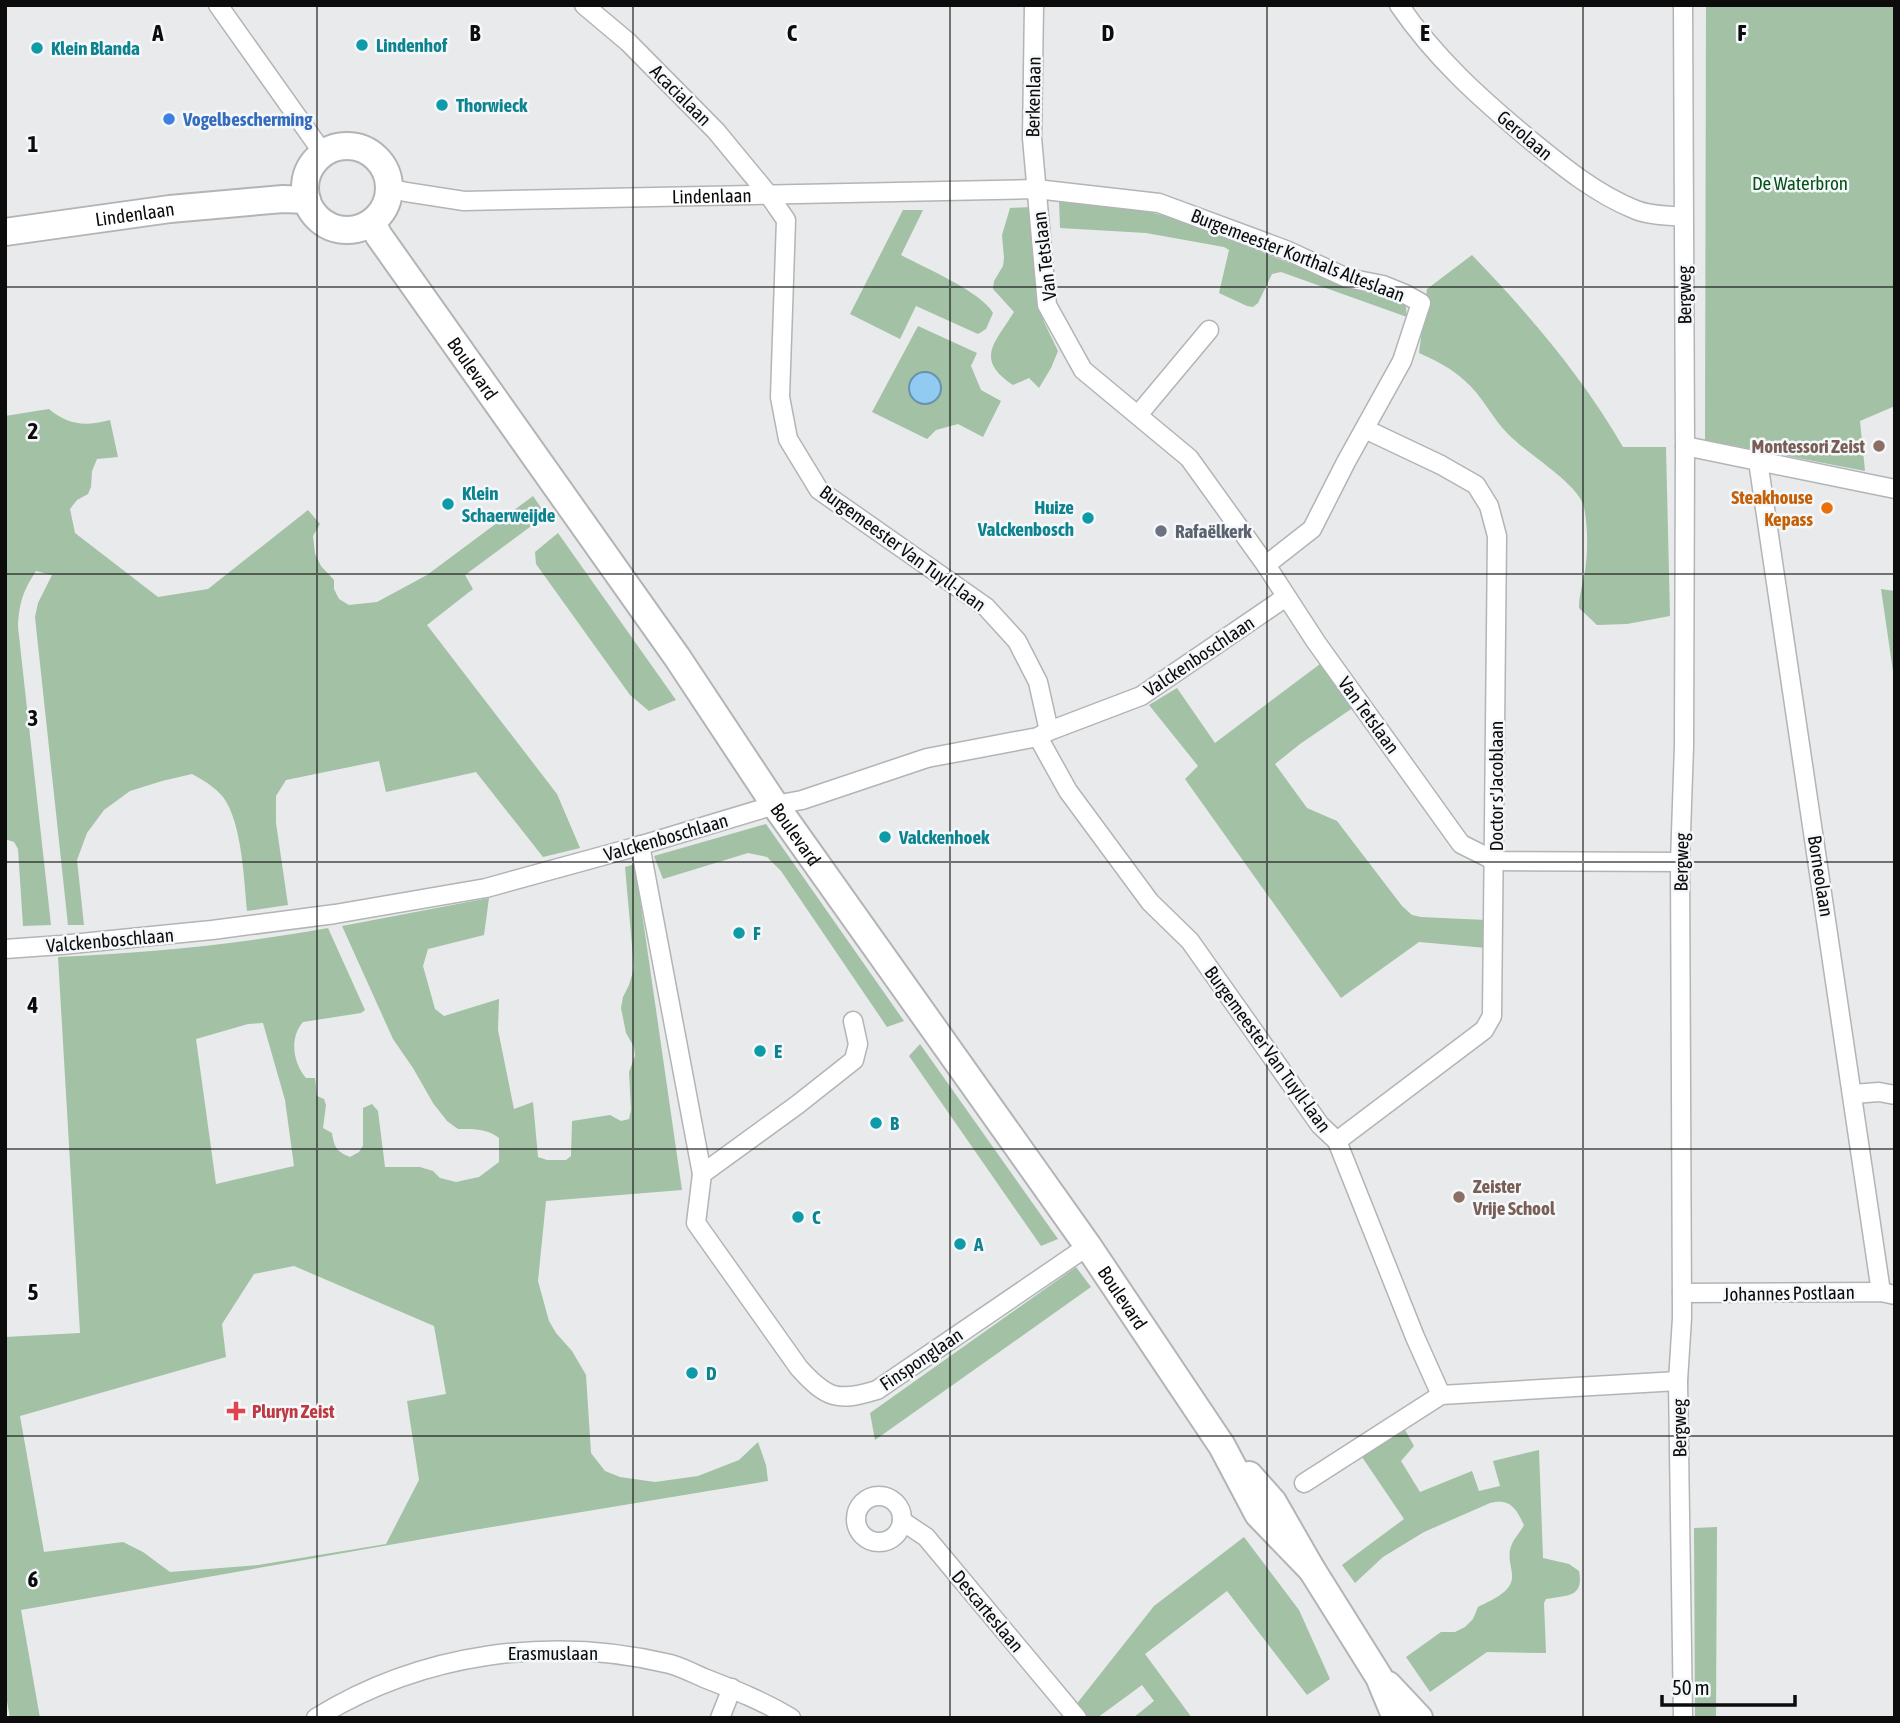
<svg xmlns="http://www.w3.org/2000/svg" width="1900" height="1723" font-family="'Asap Condensed',sans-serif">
<rect width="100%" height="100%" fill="#e8eaec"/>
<g fill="#a3c1a4" fill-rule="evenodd">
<polygon points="1706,5 1895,5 1895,406 1860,421 1865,471 1705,440"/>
<path d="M1059 200 1132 208 1171 217 1364 292C1375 293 1399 296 1405 305 1407 309 1406 313 1407 317L1281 272 1272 274 1258 303 1253 307 1247 306 1219 293 1229 250 1224 247 1146 233 1060 228Z"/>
<path d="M1031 207 1036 297 1044 322 1058 351 1051 368 1039 388 1029 378 1013 385C974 359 995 343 1014 312L993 289 994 281 1003 266 1004 258 1002 235 1010 208Z"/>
<path d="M903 210H923L901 255C923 267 982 292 993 313L986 329 978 334 916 306 900 339 850 314Z"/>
<path d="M1472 255C1527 312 1583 377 1623 447H1666L1670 616 1627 624 1597 625 1579 608C1579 595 1583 584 1585 571 1588 552 1588 527 1584 507 1579 484 1526 453 1508 434 1492 418 1482 395 1464 380 1451 368 1435 360 1419 353L1427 289Z"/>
<polygon points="918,326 977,353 971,366 981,390 1001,401 983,437 958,424 936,430 927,439 872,412"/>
<path d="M49 409C69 426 86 426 110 420L118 457 97 459 92 471 91 487 88 494 77 500 70 509 75 533 158 597 208 589 308 510 320 524 313 536 315 554 321 566 334 580V589L339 599 349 605 377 602 427 575 533 496 546 515 465 575 473 589 427 625 557 794 580 848 543 857 476 772 386 792 379 761 286 780 276 796V823L288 905 247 911C244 880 242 822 223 797 215 787 203 780 192 774L162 781 130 791 104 810 87 833 77 860 84 925H68L35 617 38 603 52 575 36 571C23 591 19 603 18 627L51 925 23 926 18 849 14 842 5 839V416Z"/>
<polygon points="558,533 676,700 649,711 630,695 536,564 535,552"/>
<polygon points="1881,589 1895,591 1895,685"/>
<polygon points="1324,661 1357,705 1300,744 1275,764 1307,808 1337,821 1402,906 1412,915 1421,917 1486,920 1486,948 1419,942 1341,998 1185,779 1198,766 1149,705 1177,688 1215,743"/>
<polygon points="766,824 904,1021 887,1027 781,871 767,857 748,853 663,879 654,856"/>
<path d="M635 864 682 1190 546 1201 538 1281 549 1321 556 1333 572 1351 586 1375 591 1453 605 1471 620 1477 655 1482 698 1476 739 1460 758 1442 766 1465 768 1481 474 1530 21 1610 40 1718H10L5 1690V1337L80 1333 58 957C149 953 239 944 328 928L365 1010 361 1013 303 1022C289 1038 293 1063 306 1078H315L317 1096 324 1099 326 1105 323 1128 332 1133C334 1147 337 1152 350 1157L359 1152 363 1146V1108L372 1104 378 1111 385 1167H420L433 1171 440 1178 456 1182 479 1177 499 1162V1138C486 1128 473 1129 458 1129L447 1121 433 1103 413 1068 393 1039 342 926 489 898 484 935 428 949 423 966 435 1009 444 1016 499 999 498 1030 514 1109 533 1102 538 1157 547 1160H566L571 1156 572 1121 610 1115 621 1121 629 1119 631 1110 629 1072 635 1056 634 1047 626 1033 621 1008 623 997 629 985 634 968 625 867ZM263 1023 285 1100 294 1166 216 1184 196 1039 248 1024ZM294 1266 434 1326 446 1394 407 1401 419 1480 386 1544 258 1565 170 1572 143 1552 123 1542 44 1552 20 1416 226 1357 222 1324 254 1274Z"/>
<polygon points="920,1044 1058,1239 1041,1246 909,1056"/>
<polygon points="1076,1267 1091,1287 875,1440 870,1413"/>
<path d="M1404 1428 1414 1446 1401 1461 1420 1492 1472 1471 1479 1491 1500 1486 1493 1461 1539 1450 1543 1558 1569 1564 1579 1571C1584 1598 1567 1595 1546 1599L1544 1603 1546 1653 1487 1652 1430 1692 1406 1657 1441 1632H1455L1465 1627 1473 1619 1478 1607C1489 1601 1511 1593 1512 1578 1513 1571 1508 1561 1510 1550 1512 1540 1520 1533 1524 1525 1516 1508 1510 1498 1490 1503L1424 1532 1383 1557 1355 1583 1342 1565 1404 1519 1362 1457Z"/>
<polygon points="1717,1527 1716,1718 1695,1718 1694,1528"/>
<polygon points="1244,1537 1299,1610 1330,1679 1307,1695 1227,1591 1145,1654 1192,1718 1133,1718 1154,1701 1142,1685 1097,1718 1090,1718 1075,1706 1154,1606"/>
</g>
<circle fill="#91cbf2" stroke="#6992ad" stroke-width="2" cx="925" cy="388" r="16"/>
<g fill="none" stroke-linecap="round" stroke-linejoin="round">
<g stroke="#b2b4b6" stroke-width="21">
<g id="street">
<polyline points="218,5 323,153"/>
<polyline points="584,5 628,42 716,131 768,194 786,220 780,397 788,439 819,490 986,607 1017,641 1038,682 1049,731"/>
<polyline points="1034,5 1032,138 1047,305 1083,370 1189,458 1266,565 1316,642 1461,844 1495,861 1680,862"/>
<path d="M1399 5C1435 58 1481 99 1529 139 1562 166 1596 194 1636 210 1650 216 1668 215 1683 217"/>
<path id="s1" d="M389 188 406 192 464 201 1036 189 1159 203 1286 250 1347 278 1383 285 1405 294 1421 303 1402 361 1346 462 1312 529 1266 565"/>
<polyline points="1138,415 1209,330"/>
<polyline points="1685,446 1895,489"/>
<polyline points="1758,461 1881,1292"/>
<polyline points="1038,737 1068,791 1150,902 1190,941 1320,1125 1337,1141 1415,1337 1441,1395"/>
<path d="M640 845 702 1174 696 1223 799 1368C827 1399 838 1402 877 1390L1088 1246"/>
<polyline points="5,949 61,945 212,930 335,914 486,888 635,847 775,805 802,800 927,758 1038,737 1049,731 1141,696 1286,597"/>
<polyline points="1853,1094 1879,1092 1895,1095"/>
<polyline points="1337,1141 1484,1030 1492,1016 1497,536 1489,506 1476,485 1441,465 1365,429"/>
<polyline points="702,1174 797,1105 854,1060 858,1044 853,1021"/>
<polyline points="1682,1293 1881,1292 1895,1295"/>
<polyline points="1304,1483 1441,1395 1678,1381"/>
<circle cx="879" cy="1519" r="23"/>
<polyline points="902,1521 926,1537 1077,1718"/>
<path d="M316 1718C421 1653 550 1635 670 1664 681 1667 693 1673 704 1678 735 1690 763 1701 791 1718"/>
<polyline points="720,1718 732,1688"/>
<polyline points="1683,1718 1678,1381 1682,1318 1680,862 1684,746 1685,446 1683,5"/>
</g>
</g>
<g stroke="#b2b4b6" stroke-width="30">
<g id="secondary">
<circle cx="347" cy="188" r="42"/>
<path id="s2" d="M372 223 379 236 677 657 775 805 1088 1246 1222 1446 1258 1514 1312 1570"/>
<path id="s3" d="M5 232 170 209 283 199 307 200"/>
<polyline points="1249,1475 1273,1502 1312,1570 1379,1677 1396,1718"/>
<polyline points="1388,1685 1419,1718"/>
</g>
</g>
<use href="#street" stroke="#fff" stroke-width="18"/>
<use href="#secondary" stroke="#fff" stroke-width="26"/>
</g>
<path fill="none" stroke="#0c0c0d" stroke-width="2" stroke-opacity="0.55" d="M317 5V1718M633 5V1718M950 5V1718M1267 5V1718M1583 5V1718M5 287H1895M5 574H1895M5 862H1895M5 1149H1895M5 1436H1895"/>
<g fill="#0f9aa8" stroke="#f5f8fa" stroke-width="2.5">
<circle cx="362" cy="45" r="7"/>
<circle cx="37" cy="48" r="7"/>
<circle cx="442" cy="105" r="7"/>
<circle cx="448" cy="504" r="7"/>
<circle cx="1088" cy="518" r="7"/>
<circle cx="885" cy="837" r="7"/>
<circle cx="739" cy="933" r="7"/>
<circle cx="760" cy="1051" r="7"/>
<circle cx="876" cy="1123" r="7"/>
<circle cx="798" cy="1217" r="7"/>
<circle cx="960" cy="1244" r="7"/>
<circle cx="692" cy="1373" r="7"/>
</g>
<circle fill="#3f7fe0" stroke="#f5f8fa" stroke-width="2.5" cx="169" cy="119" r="7"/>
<g fill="#8d6e63" stroke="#f5f8fa" stroke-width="2.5">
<circle cx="1879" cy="446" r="7"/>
<circle cx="1459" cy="1197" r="7"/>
</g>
<circle fill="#e8710a" stroke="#f5f8fa" stroke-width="2.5" cx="1827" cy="508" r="7"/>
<circle fill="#6b7280" stroke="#f5f8fa" stroke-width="2.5" cx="1161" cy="531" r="7"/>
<path fill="#e0444e" stroke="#f5f8fa" stroke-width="2.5" d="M232.5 1400.5h7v7h7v7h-7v7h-7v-7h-7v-7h7z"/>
<g text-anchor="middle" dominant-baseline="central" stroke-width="5" stroke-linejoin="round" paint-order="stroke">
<g font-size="19" font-weight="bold" fill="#0d838f" stroke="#f5f8fa" text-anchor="start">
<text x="376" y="45">Lindenhof</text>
<text x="51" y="48">Klein Blanda</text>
<text x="456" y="105">Thorwieck</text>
<text x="462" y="493">Klein<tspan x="462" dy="22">Schaerweijde</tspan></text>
<text x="1074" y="507" text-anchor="end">Huize<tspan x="1074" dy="22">Valckenbosch</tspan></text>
<text x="899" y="837">Valckenhoek</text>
<text x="753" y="933">F</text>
<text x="774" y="1051">E</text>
<text x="890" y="1123">B</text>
<text x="812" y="1217">C</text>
<text x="974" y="1244">A</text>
<text x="706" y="1373">D</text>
</g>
<g font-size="19" fill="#0c0c0d" stroke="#f5f8fa">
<text transform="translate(681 95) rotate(45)">Acacialaan</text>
<text transform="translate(1033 97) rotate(-89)">Berkenlaan</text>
<text transform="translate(1525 135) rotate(40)">Gerolaan</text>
<text stroke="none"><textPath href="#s1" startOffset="324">Lindenlaan</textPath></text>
<text stroke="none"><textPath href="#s3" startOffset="131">Lindenlaan</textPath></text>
<text transform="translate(1298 255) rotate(21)">Burgemeester Korthals Alteslaan</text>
<text transform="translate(1044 256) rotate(-97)">Van Tetslaan</text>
<text transform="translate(1684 295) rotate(-91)">Bergweg</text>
<text stroke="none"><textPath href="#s2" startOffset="177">Boulevard</textPath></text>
<text transform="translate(903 548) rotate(36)">Burgemeester Van Tuyll-laan</text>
<text transform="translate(1199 656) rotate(-34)">Valckenboschlaan</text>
<text transform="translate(1369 715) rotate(54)">Van Tetslaan</text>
<text transform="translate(1496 786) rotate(-90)">Doctor s'Jacoblaan</text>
<text stroke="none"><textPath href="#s2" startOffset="744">Boulevard</textPath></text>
<text transform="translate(666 837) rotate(-16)">Valckenboschlaan</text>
<text transform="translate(1681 862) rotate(-89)">Bergweg</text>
<text transform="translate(1821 876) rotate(81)">Borneolaan</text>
<text transform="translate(110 940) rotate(-5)">Valckenboschlaan</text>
<text transform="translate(1268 1049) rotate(54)">Burgemeester Van Tuyll-laan</text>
<text transform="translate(1789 1293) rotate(-1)">Johannes Postlaan</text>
<text stroke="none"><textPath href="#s2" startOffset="1311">Boulevard</textPath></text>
<text transform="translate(921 1359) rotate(-34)">Finsponglaan</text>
<text transform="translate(1679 1428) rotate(-91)">Bergweg</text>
<text transform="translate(988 1611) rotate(50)">Descarteslaan</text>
<text x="553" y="1653">Erasmuslaan</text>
</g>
<g font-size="19" font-weight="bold" fill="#366cbe" stroke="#f5f8fa" text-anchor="start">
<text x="183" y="119">Vogelbescherming</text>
</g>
<g font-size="19" fill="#075016" stroke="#f5f8fa">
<text x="1800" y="183">De Waterbron</text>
</g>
<g font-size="19" font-weight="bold" fill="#785e54" stroke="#f5f8fa" text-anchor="end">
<text x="1865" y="446">Montessori Zeist</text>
<text x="1473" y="1186" text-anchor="start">Zeister<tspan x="1473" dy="22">Vrije School</tspan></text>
</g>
<g font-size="19" font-weight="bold" fill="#c56008" stroke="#f5f8fa" text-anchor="end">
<text x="1813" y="497">Steakhouse<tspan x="1813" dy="22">Kepass</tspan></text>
</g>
<g font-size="19" font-weight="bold" fill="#5b616d" stroke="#f5f8fa" text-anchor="start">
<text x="1175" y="531">Rafaëlkerk</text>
</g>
<g font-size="19" font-weight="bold" fill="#be3a42" stroke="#f5f8fa" text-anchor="start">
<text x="252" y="1411">Pluryn Zeist</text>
</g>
</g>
<g font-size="23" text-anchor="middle" font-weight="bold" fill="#0c0c0d" stroke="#f5f8fa" stroke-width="5" stroke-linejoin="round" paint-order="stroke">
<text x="158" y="41">A</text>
<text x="475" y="41">B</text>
<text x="792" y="41">C</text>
<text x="1108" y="41">D</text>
<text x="1425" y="41">E</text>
<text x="1742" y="41">F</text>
<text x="33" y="152">1</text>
<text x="33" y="439">2</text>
<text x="33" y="726">3</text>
<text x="33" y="1013">4</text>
<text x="33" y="1300">5</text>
<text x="33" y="1587">6</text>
</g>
<rect width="1900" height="1723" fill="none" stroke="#0c0c0d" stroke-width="14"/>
<path d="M1662 1695v10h133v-10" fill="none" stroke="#0c0c0d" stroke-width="3.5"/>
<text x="1672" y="1695" font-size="21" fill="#0c0c0d" stroke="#f5f8fa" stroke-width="5" paint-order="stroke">50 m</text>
</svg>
